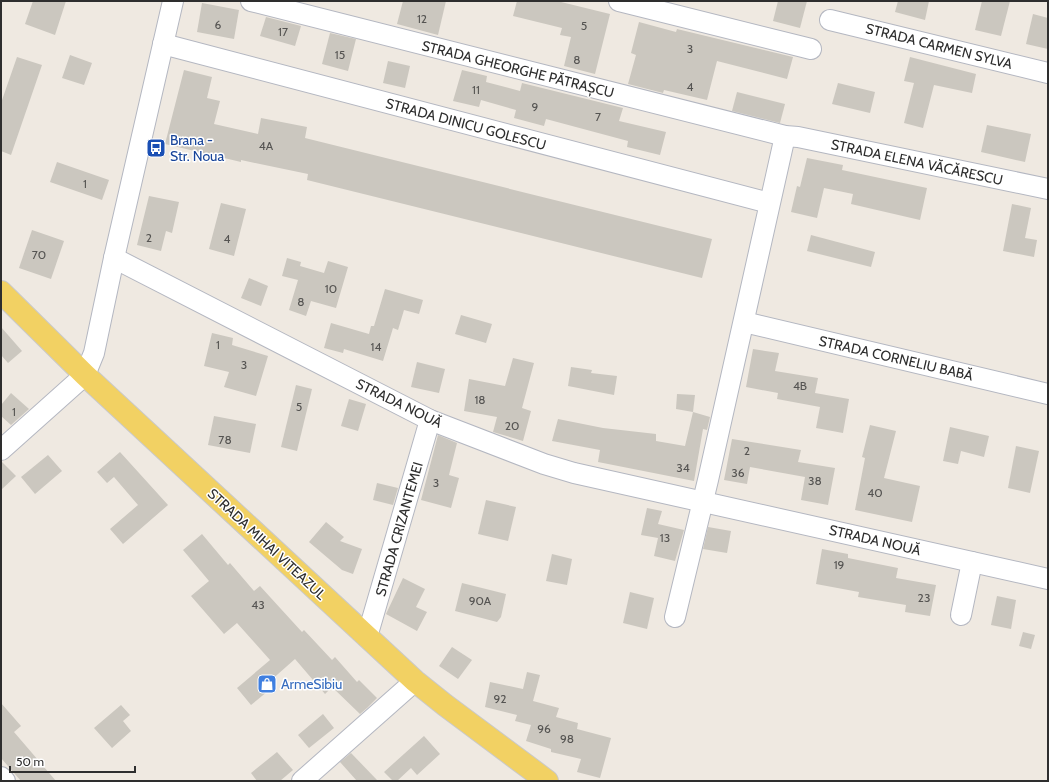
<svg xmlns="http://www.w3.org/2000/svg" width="1049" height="782" font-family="Cabin,sans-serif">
<rect width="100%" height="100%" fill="#efe9e1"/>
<g fill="#cbc7bf">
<polygon points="33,1 66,1 55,35 25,24"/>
<polygon points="403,1 446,1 438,35 397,24"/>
<polygon points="517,1 557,1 610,14 595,74 564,66 571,37 560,35 562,28 513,16"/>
<polygon points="778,1 807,1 800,28 773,21"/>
<polygon points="898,1 929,1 925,20 895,12"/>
<polygon points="982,1 1010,1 1001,36 975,30"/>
<polygon points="202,3 239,10 234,39 197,32"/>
<polygon points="1033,14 1048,18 1048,49 1026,44"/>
<polygon points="266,17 301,26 295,46 260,36"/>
<polygon points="639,22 676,32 677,29 793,57 787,79 717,61 707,100 664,90 663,93 628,84 636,55 631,53"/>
<polygon points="330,33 356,39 348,71 322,64"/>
<polygon points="70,55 92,63 84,85 62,78"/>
<polygon points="17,57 42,65 11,155 1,151 1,103"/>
<polygon points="910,57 976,74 972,93 934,85 923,128 904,123 914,83 904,81"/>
<polygon points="388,61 410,66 405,88 383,83"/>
<polygon points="184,70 212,77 207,98 220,101 214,124 258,134 261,118 307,127 305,138 712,239 702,278 307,180 308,174 241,160 241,162 165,144"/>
<polygon points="462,70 487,76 486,82 520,91 522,83 623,108 619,121 666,132 660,155 627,147 628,141 546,119 544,126 514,118 516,110 481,100 479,107 453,101"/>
<polygon points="838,83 875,92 870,113 832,104"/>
<polygon points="737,92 785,104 780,123 732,111"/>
<polygon points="987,125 1031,134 1025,162 981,152"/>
<polygon points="807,158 843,165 842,170 927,188 920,220 851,204 853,194 824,188 817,218 791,212 797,186 800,187"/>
<polygon points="57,162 109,180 102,200 50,182"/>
<polygon points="149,196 179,202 172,233 166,231 161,251 137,245"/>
<polygon points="221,203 246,209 234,256 209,249"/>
<polygon points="1012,204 1031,208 1025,238 1037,240 1034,257 1003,251"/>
<polygon points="32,230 64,241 51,279 19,268"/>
<polygon points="811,235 875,252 871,267 807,251"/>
<polygon points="287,258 301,262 300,266 324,273 328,261 348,267 336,308 311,301 306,316 289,310 298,280 282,276"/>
<polygon points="249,278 268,286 261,306 241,298"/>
<polygon points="385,289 423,300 419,314 404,310 398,330 393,328 383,361 344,349 343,353 324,348 331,323 369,334 371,326 374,326"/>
<polygon points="461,315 492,324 486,343 455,334"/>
<polygon points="1,327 22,351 8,363 1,355"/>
<polygon points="212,333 233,338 232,345 268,356 256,396 224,387 229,372 204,366"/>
<polygon points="753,349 779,353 775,371 818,378 815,393 849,399 843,433 816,428 820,407 777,399 778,393 746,387"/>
<polygon points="513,358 534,363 522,408 531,411 523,441 493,432 497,417 464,411 469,379 505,386"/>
<polygon points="417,362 445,369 439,393 411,387"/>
<polygon points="571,367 592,370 591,373 617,376 614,395 568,386"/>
<polygon points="296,385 312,389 297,451 281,447"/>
<polygon points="11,393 29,409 11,425 1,416 1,405"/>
<polygon points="677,394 695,395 693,412 676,409"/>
<polygon points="349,399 366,404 358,431 341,426"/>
<polygon points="693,412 710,417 707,430 703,429 694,481 598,462 600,450 552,441 558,419 603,428 656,434 656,441 685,446"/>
<polygon points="214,416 256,424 250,453 208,445"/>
<polygon points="870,425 896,431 884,478 920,486 912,522 855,510 865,458 862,457"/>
<polygon points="950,427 989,436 984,457 961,451 958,464 943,461"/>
<polygon points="438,435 457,443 449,475 459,478 451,508 421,500"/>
<polygon points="732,439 801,450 798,462 835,468 828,505 801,500 805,477 750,467 747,484 724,480"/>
<polygon points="1016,446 1039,451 1030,493 1008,488"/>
<polygon points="120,452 168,505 123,544 110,529 138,505 114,477 107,483 97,472"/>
<polygon points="48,455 62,471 35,494 21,477"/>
<polygon points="1,461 16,476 1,490"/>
<polygon points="377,483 398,488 393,505 373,500"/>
<polygon points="486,500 516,507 508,541 478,534"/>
<polygon points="647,508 662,511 658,524 684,530 675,561 654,556 658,538 641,535"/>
<polygon points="326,522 344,537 340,541 362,549 353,574 342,570 309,542"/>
<polygon points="708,527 731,531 727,553 703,549"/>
<polygon points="202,534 228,565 230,563 254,591 260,586 302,632 304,630 332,660 335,657 357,682 359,680 377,698 367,708 360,714 332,687 325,694 295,659 269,682 273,687 251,705 237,688 270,660 237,623 224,634 191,596 209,581 183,550"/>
<polygon points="822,549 848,554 848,558 898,568 896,578 936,585 930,616 905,612 906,605 858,597 859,592 816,584"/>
<polygon points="552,554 572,559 567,585 546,581"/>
<polygon points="403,578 425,589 416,607 427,612 417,631 386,614"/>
<polygon points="462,583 506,594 501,617 497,622 455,611"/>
<polygon points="630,592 654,598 647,629 623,623"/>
<polygon points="997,596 1016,600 1011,629 991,625"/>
<polygon points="1023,632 1035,635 1031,649 1019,646"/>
<polygon points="452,647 472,660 458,679 439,666"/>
<polygon points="527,672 540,675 533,701 559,708 556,717 578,723 577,729 611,738 600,778 577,772 581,759 551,752 551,749 526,741 531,725 515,721 517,715 485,707 490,682 523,689"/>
<polygon points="1,703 21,726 14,732 56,781 21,781 1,758"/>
<polygon points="121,705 130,715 123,721 131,731 112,748 94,728"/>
<polygon points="323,714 334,728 309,748 298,735"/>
<polygon points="424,736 440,754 417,775 411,768 397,781 393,781 384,772"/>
<polygon points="277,752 293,770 280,781 257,781 251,773"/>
<polygon points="351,753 378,781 357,781 340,762"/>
</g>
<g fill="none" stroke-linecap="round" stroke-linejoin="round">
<g stroke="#b4b7c1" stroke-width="22">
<g id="minor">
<polyline points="251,1 785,136 798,137 1048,189"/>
<polyline points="619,1 811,49"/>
<polyline points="830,20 1048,73"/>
<polyline points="163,44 769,203"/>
<polyline points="114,258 430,420 544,464 574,473 1048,579"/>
<polyline points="744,322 1048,394"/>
<polyline points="1,450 85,375 94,353 114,258 173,1"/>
<polyline points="961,615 972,562"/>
<polyline points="675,617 708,480 785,136"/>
<polyline points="367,637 430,420"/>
<polyline points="1,777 5,781"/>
<polyline points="302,781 415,681"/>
</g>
</g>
<g stroke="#c9c9c9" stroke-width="24">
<polyline id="major" points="1,292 85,375 415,681 445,705 547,781"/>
</g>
<use href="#minor" stroke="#fff" stroke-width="20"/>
<use href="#major" stroke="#f2d163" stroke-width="22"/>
</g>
<defs>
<g id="bus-square" transform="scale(1)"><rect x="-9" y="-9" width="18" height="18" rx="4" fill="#1a4fb4" stroke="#fff"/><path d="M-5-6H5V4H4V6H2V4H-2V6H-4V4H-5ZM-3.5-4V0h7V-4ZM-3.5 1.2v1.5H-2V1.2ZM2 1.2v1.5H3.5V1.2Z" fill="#fff"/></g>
<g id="shop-square" transform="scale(1)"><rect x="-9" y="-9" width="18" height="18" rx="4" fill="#3f7fe0" stroke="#fff"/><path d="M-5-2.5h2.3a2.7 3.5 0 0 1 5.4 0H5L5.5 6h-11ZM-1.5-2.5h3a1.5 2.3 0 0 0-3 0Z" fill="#fff"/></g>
</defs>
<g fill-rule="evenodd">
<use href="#bus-square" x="156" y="148"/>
<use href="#shop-square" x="267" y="684"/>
</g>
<g text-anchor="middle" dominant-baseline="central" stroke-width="3" stroke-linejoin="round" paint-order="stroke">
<g font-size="12" fill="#555452">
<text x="422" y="18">12</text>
<text x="218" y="24">6</text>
<text x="584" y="25">5</text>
<text x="283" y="31">17</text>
<text x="690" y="48">3</text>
<text x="340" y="54">15</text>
<text x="577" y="59">8</text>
<text x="690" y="86">4</text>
<text x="476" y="89">11</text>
<text x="535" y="106">9</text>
<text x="598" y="116">7</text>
<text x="266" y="145">4A</text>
<text x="85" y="183">1</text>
<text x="149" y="237">2</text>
<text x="227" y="238">4</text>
<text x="39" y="254">70</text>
<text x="331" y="288">10</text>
<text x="301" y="301">8</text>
<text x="218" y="344">1</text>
<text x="376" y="346">14</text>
<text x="244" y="364">3</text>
<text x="800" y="385">4B</text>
<text x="480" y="399">18</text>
<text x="299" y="406">5</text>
<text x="14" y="411">1</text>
<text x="512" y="425">20</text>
<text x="225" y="439">78</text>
<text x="747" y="450">2</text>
<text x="683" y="467">34</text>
<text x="738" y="472">36</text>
<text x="815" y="480">38</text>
<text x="436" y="482">3</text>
<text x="875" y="492">40</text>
<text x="665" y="537">13</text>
<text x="839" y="564">19</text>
<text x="924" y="597">23</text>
<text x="480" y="600">90A</text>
<text x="258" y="604">43</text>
<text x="500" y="698">92</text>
<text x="544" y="728">96</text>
<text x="567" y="738">98</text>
</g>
<g font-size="14" fill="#2e2e2e" stroke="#fff">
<text transform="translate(939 46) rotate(14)">STRADA CARMEN SYLVA</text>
<text transform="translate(518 69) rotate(14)">STRADA GHEORGHE PĂTRAȘCU</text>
<text transform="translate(466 124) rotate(15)">STRADA DINICU GOLESCU</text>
<text transform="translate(917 162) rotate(12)">STRADA ELENA VĂCĂRESCU</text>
<text transform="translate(896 358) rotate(13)">STRADA CORNELIU BABĂ</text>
<text transform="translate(399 403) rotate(26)">STRADA NOUĂ</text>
<text transform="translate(399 529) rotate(-74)">STRADA CRIZANTEMEI</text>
<text transform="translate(875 540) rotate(13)">STRADA NOUĂ</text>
<text transform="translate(267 544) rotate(43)">STRADA MIHAI VITEAZUL</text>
</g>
<g font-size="14" fill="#164399" stroke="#fff" text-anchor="start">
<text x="170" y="140">Brana -<tspan x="170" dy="16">Str. Noua</tspan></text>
</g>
<g font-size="14" fill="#366cbe" stroke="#fff" text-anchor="start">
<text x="281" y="684">ArmeSibiu</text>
</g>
</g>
<rect width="1049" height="782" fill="none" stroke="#2e2e2e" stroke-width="4"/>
<path d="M10 766v6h125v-6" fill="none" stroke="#2e2e2e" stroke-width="2"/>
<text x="16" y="766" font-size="12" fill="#2e2e2e" stroke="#ffffff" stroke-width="3" paint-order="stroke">50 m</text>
</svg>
